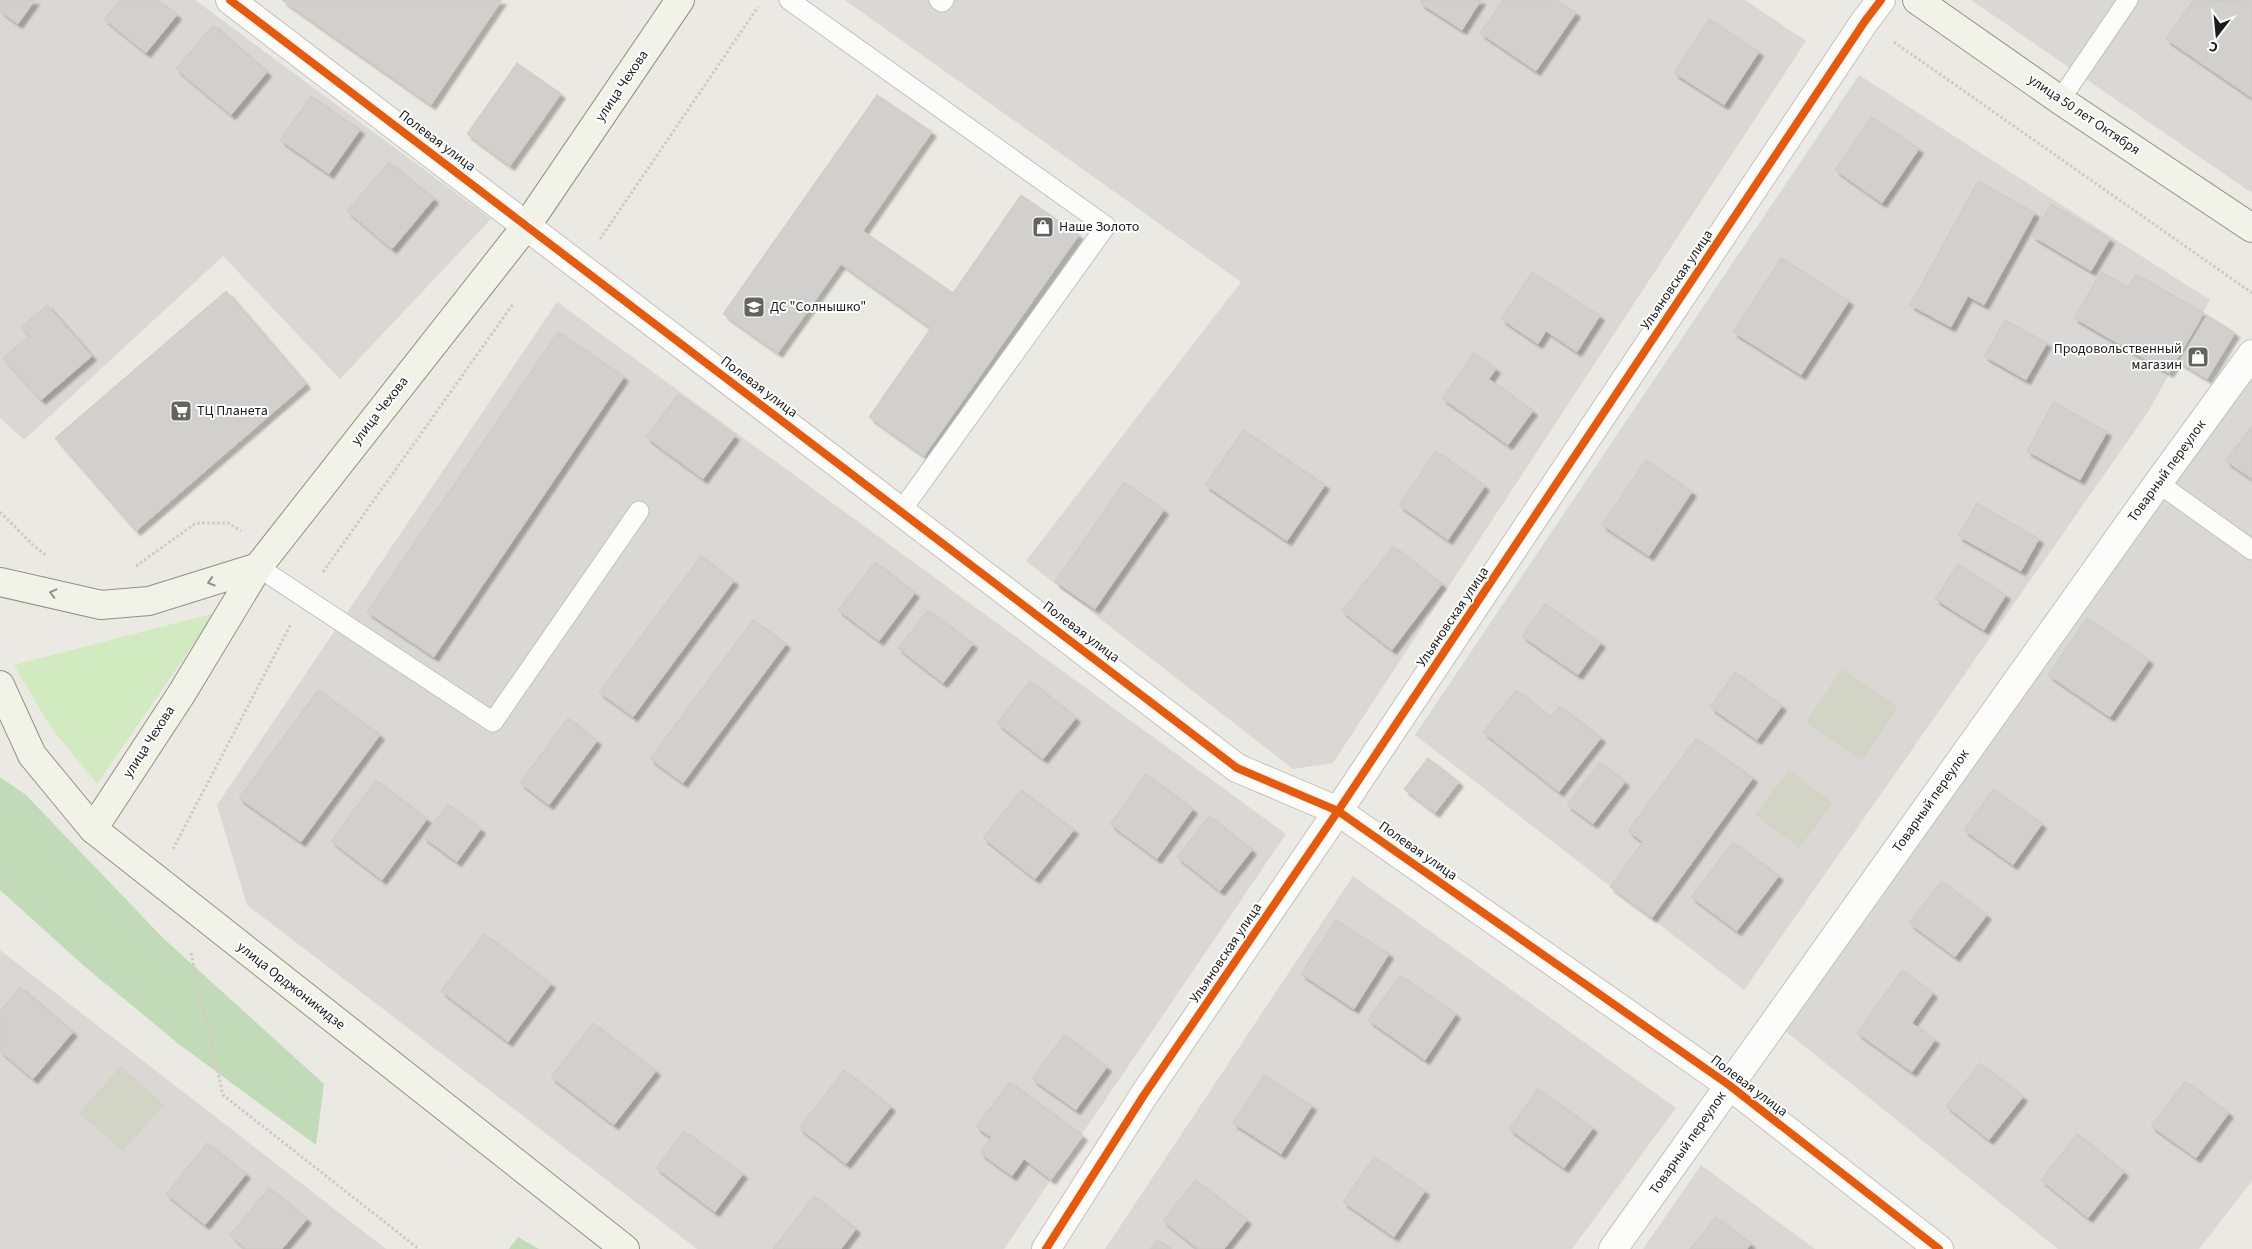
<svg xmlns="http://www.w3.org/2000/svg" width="2252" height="1249" font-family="'Source Sans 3',sans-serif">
<defs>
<filter id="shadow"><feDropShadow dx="4.5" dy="4.5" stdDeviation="1" flood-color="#0004"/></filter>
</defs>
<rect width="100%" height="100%" fill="#eae9e3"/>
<g fill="#d9d8d5">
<polygon points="0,0 195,0 491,219 340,379 223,256 24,440 0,418"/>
<polygon points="845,0 1745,0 1806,41 1333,763 1293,769 1026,561 1241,282"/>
<polygon points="1971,0 2252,0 2252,193"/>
<polygon points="1859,75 2210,300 2148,412 1744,990 1415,735"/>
<polygon points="557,302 1286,834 1004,1249 697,1249 247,905 217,805"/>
<polygon points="2252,367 2252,1181 2199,1249 2058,1249 1784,1030"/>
<polygon points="1353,876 1676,1108 1572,1249 1105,1249"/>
<polygon points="0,950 386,1249 0,1249"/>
<polygon points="1701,1165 1815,1249 1643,1249"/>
</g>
<g fill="#d2d4c5">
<polygon points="1842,669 1898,707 1862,760 1806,722"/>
<polygon points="1789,770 1833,803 1799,848 1755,815"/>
<polygon points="121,1066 164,1105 123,1151 79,1113"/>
</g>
<polygon fill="#d2eac0" points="215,613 97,784 50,726 14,665"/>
<g fill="#c1dab7">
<polygon points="0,777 26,795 162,937 324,1084 316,1145 180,1045 84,966 0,890"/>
<polygon points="518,1237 539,1249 509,1249"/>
</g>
<g fill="#d2d0cc" stroke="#cdcac4" filter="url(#shadow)">
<polygon points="0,0 35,0 18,24 0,11"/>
<polygon points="120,0 158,0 177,15 146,53 104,19"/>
<polygon points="282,0 502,0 431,105"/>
<polygon points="1422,0 1481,0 1462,30 1420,3"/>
<polygon points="1503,0 1557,0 1576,13 1536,71 1480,33"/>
<polygon points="2193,0 2252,1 2252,98 2166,39"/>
<polygon points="1709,19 1759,52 1724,105 1674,73"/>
<polygon points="213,25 267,72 231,115 176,69"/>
<polygon points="517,63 561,94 510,166 467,134"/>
<polygon points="877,95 932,132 863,231 953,293 1021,195 1079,235 924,456 869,417 931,328 841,264 778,353 723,314"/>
<polygon points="311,96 360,130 329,174 280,140"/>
<polygon points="1871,117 1919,149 1882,203 1835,170"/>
<polygon points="389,162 434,199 392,249 347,211"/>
<polygon points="1978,181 2035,213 1984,305 1968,296 1951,327 1910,305"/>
<polygon points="2051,204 2110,239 2091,271 2032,236"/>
<polygon points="1781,258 1849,301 1801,375 1733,332"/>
<polygon points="1532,272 1600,316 1577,352 1546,331 1538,344 1501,319"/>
<polygon points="2101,272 2128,287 2136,274 2204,313 2169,373 2074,318"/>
<polygon points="226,291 306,384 136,531 55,438"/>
<polygon points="47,305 92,356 41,400 3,358 29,336 21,327"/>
<polygon points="2207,315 2235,333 2207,379 2179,362"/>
<polygon points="2005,320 2047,343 2026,380 1984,356"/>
<polygon points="558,332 624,377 434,657 367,612"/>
<polygon points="1474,353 1496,369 1489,379 1533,411 1508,445 1442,398"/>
<polygon points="678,394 735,436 703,479 646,437"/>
<polygon points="2054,402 2107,432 2080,480 2027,451"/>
<polygon points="2252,425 2252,479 2226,461"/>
<polygon points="1243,430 1325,485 1287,541 1205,485"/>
<polygon points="1436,451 1485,486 1448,540 1399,505"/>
<polygon points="1646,460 1692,492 1649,556 1602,525"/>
<polygon points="1124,482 1164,510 1095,609 1055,582"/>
<polygon points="1977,503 2039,539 2021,571 1958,536"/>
<polygon points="1393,546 1442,584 1392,650 1342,611"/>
<polygon points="701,556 734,581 633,717 599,692"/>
<polygon points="875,562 915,593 879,641 838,610"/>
<polygon points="1958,564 2006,595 1984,630 1935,599"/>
<polygon points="1545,604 1601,643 1578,675 1522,636"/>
<polygon points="928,610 973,644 943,683 898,648"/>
<polygon points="2087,618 2149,660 2110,717 2048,675"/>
<polygon points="753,620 786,644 683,783 650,759"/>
<polygon points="1735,672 1782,706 1757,740 1710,707"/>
<polygon points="1030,681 1076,718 1043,759 997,723"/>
<polygon points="318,690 380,735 301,842 239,798"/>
<polygon points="1516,690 1551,717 1560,706 1601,738 1559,792 1483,732"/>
<polygon points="568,718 597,741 549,805 520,783"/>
<polygon points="1696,738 1753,778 1652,918 1610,887 1643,842 1628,831"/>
<polygon points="1428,758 1459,782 1435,813 1404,789"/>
<polygon points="1600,762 1625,782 1593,824 1567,805"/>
<polygon points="1146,774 1193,809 1157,859 1110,824"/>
<polygon points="376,780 427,819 382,880 331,841"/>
<polygon points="1993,789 2042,824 2013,865 1964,830"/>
<polygon points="1021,790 1074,830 1035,879 983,838"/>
<polygon points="448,804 481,829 457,862 423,837"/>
<polygon points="1209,816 1252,850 1220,891 1177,857"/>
<polygon points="1733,842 1779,876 1737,931 1691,897"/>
<polygon points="1941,881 1987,915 1955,957 1909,923"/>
<polygon points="1336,920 1389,954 1354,1009 1301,974"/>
<polygon points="484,934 551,984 508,1042 441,991"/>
<polygon points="1902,970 1933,993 1912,1023 1935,1040 1912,1072 1857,1033"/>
<polygon points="1400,975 1456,1014 1425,1060 1368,1020"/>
<polygon points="20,987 73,1032 33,1079 0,1051 0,1011"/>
<polygon points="593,1023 656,1071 614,1125 551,1077"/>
<polygon points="1064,1035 1107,1067 1076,1110 1032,1079"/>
<polygon points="1980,1063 2023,1097 1989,1140 1946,1106"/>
<polygon points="844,1070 891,1107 846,1164 799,1128"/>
<polygon points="1264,1075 1312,1106 1281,1154 1233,1123"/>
<polygon points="2185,1081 2229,1113 2196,1158 2151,1126"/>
<polygon points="1010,1082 1083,1136 1051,1180 1024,1159 1012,1176 980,1153 991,1137 976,1127"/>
<polygon points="1538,1089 1593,1128 1564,1168 1509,1129"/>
<polygon points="684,1131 743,1174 715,1212 656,1168"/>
<polygon points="2077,1134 2124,1172 2088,1218 2041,1180"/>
<polygon points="207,1143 246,1174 205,1225 166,1194"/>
<polygon points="1374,1157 1425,1191 1394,1237 1343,1202"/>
<polygon points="1195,1180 1247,1220 1224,1249 1198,1249 1163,1221"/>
<polygon points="269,1188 307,1219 282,1249 246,1249 230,1235"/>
<polygon points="814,1196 856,1229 841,1249 773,1249"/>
<polygon points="1716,1217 1751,1244 1747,1249 1690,1249"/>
<polygon points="1157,1239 1171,1249 1150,1249"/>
</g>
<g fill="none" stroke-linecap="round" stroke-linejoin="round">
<g stroke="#c2c2bf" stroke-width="21">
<g id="lane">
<polyline points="789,0 1106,226 901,511"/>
<polyline points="939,0 942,2 944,0"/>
<polyline points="2060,100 2128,0"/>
<polyline points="2158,483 2252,550"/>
<polyline points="258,567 493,722 639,511"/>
</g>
</g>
<g stroke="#c2c2bf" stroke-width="30">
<g id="street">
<polyline points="230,0 1237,768 1338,811 1729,1085 1939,1249"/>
<polyline points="1046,1249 1144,1095 1338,811 1865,21 1881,0"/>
<polyline points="1613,1249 2158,483 2252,354"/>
</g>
</g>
<g stroke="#90947b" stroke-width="30">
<g id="secondary">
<polyline points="1917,0 2060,100 2252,228"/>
<polyline points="0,582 101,605 149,601 258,567"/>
<polyline points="0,685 32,755 93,829 625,1249"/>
<polyline points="93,829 182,693 258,567 527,225 680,0"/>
</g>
</g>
<g stroke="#d6c8c3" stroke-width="3" stroke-dasharray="2.5 2.5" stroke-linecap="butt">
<polyline points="1894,42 2252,293"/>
<polyline points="600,239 758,7"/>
<polyline points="0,512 34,546 46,555"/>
<polyline points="136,566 196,523 228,523 241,531"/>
<polyline points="323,572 513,304"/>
<polyline points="173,849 291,624"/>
<polyline points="191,953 223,1095 419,1249"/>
</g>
<use href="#lane" stroke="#fcfcfb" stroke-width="19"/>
<use href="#street" stroke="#fcfcfb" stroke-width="28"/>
<use href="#secondary" stroke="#f1f2e8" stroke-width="28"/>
<g stroke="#fff" stroke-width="11">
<g id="cycleway">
<polyline points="230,0 1237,768 1338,811 1729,1085 1939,1249"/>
<polyline points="1046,1249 1144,1095 1338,811 1865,21 1881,0"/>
</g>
</g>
<use href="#cycleway" stroke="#e8590c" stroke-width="8"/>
</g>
<defs><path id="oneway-chevron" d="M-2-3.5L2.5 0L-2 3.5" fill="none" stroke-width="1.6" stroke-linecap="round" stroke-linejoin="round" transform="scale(1.25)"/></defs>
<g stroke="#91918c">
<use href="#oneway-chevron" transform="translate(211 582) rotate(163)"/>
<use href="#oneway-chevron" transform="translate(53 593) rotate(-166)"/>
</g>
<defs>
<g id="shop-square" transform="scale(1.125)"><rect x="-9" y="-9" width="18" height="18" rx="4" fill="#636361" stroke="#fff"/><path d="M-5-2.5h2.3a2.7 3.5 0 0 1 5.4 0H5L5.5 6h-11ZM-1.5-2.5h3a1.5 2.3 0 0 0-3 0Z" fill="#fff"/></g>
<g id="school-square" transform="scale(1.125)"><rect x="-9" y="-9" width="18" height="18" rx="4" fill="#636361" stroke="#fff"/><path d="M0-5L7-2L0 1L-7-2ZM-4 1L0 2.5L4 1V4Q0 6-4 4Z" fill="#fff"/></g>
<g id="supermarket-square" transform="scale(1.125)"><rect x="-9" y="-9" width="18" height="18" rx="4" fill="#636361" stroke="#fff"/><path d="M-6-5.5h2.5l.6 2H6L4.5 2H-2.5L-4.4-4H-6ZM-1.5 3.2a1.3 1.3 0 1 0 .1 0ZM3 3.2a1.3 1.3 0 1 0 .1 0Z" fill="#fff"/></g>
</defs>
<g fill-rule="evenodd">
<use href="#shop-square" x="1043" y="227"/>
<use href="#school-square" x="754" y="307"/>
<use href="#shop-square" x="2198" y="357"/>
<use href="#supermarket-square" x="181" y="411"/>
</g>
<g text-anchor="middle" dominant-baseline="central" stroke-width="4" stroke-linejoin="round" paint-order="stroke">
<g font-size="14" fill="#1b1b1b" stroke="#fff">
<text transform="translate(622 86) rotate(-56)">улица Чехова</text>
<text transform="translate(2084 115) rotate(34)">улица 50 лет Октября</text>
<text transform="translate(437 141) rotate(37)">Полевая улица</text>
<text transform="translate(1677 280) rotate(-56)">Ульяновская улица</text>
<text transform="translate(759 387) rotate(37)">Полевая улица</text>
<text transform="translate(380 411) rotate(-52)">улица Чехова</text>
<text transform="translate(2167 471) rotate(-54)">Товарный переулок</text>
<text transform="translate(1453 617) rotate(-56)">Ульяновская улица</text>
<text transform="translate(1081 632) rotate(37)">Полевая улица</text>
<text transform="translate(149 742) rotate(-57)">улица Чехова</text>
<text transform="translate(1931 801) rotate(-55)">Товарный переулок</text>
<text transform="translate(1418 851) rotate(35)">Полевая улица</text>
<text transform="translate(1226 953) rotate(-56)">Ульяновская улица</text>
<text transform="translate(291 986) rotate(38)">улица Орджоникидзе</text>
<text transform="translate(1749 1086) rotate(37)">Полевая улица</text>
<text transform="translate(1688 1143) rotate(-55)">Товарный переулок</text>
</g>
<g font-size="14" fill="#1b1b1b" stroke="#fff" text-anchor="start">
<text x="1059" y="227">Наше Золото</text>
<text x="770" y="307">ДС "Солнышко"</text>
<text x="2182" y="349" text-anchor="end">Продовольственный<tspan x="2182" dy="16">магазин</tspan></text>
<text x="197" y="411">ТЦ Планета</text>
</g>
</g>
<g transform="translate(2217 35) rotate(196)" stroke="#ffffff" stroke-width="4" paint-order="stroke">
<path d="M0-4L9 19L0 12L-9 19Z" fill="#1b1b1b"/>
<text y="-8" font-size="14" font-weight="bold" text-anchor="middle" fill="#1b1b1b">С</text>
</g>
</svg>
